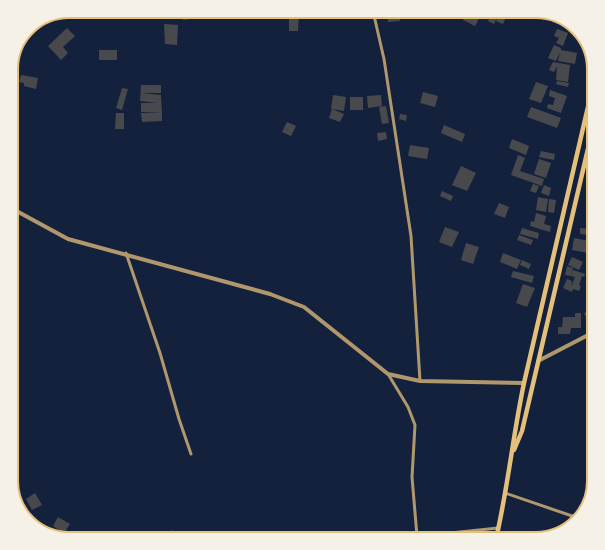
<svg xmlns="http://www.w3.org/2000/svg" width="605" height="550" font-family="Inter,sans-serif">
<rect width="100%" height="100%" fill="#14213d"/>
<g fill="#48494c">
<polygon points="181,11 197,11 198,18 183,20"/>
<polygon points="387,11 399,11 400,21 388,22"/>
<polygon points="468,11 483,11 475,26 463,20"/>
<polygon points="492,11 499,12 494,24 488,21"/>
<polygon points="289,13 299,13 298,31 289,31"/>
<polygon points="500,13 506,17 503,24 496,21"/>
<polygon points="164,24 178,25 177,45 165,44"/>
<polygon points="67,28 75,36 63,47 68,53 61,60 48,46"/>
<polygon points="557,29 568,33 563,46 556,43 559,38 554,36"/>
<polygon points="554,45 561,48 561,50 577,53 575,64 558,61 560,52 556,61 548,58"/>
<rect x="99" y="50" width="18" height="10"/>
<polygon points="553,62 570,65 568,82 556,80 557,66 554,72 549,70"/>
<polygon points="21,75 38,78 36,89 24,86 24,83 19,82"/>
<polygon points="557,81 569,83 568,87 556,84"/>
<polygon points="536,82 548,86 541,103 529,99"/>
<polygon points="141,85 161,85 161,93 141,93 161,95 162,112 141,112 141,103 157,103 140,101"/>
<polygon points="122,88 128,89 122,110 116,108"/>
<polygon points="550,90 567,96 561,113 547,108 548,104 553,105 555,98 549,96"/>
<polygon points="423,92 438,96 435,107 420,103"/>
<polygon points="333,95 346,97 344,111 331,109"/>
<polygon points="381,95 382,106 368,108 367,96"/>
<rect x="350" y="97" width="13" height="13"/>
<polygon points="386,106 389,123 382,124 379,107"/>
<polygon points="531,107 561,118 557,128 527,117"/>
<polygon points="332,109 344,114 340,122 329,118"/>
<polygon points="162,112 162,121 142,122 141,113"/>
<polygon points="116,113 124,113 124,129 115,129"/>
<polygon points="400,114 407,115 406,121 399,119"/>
<polygon points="287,122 296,126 291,136 282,132"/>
<polygon points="444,125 465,134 462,142 441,133"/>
<polygon points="386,132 387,139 378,141 377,133"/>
<polygon points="512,139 529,146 526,155 509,148"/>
<polygon points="410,145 429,148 427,159 408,156"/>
<polygon points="541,151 555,154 554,160 539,157"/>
<polygon points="518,155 525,158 520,171 544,179 542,186 511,175"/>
<polygon points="539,159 551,163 546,178 534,174"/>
<polygon points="461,166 476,173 467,191 452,185"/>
<polygon points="533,184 539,186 536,193 530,191"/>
<polygon points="544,185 551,188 549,196 541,193"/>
<polygon points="442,191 453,196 451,201 440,196"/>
<polygon points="538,197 548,199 546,212 536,210"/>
<polygon points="549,199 556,200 554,213 548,212"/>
<polygon points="499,203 509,207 505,218 494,214"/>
<polygon points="536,213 546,216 544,224 551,226 550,232 530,226 531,221 534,222"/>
<polygon points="445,227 459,232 452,247 439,242"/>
<polygon points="522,228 539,233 538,239 520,234"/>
<polygon points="580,228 592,229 594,238 589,238 589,235 580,234"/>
<polygon points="519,235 533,240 531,245 517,240"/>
<polygon points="574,238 594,242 594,254 572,250"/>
<polygon points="466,243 479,247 473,264 461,260"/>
<polygon points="503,253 521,260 517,269 500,262"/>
<polygon points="572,257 583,262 579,270 568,265"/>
<polygon points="522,260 531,264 529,269 520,265"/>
<polygon points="567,266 573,268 571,276 565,275"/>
<polygon points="573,270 585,274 584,277 582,276 579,285 581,286 579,291 573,289 572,292 563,288 567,279 572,281 571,287 575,277 571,276"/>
<polygon points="513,271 534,276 532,283 511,277"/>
<polygon points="594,275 594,283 590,286 587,280"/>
<polygon points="523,284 535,288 527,307 516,303"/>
<polygon points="592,304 594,307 594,313 590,317 594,316 594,322 591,323 589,318 588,319 584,314"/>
<polygon points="575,313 581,313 581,328 571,328 570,334 558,334 558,327 562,327 563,317 575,317"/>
<polygon points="35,493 42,505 32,510 26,499"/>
<polygon points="58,517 70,524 64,533 53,526"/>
<polygon points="171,530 194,539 168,539"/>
</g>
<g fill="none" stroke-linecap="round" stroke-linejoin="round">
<g stroke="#b1986c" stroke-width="3">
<polyline points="373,11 384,59 411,236 420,381"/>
<polyline points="126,253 160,353 179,419 191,454"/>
<polyline points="388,374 408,407 415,425 412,477 417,536"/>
<polyline points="505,493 578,518"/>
<polyline points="393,539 498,528"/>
</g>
<g stroke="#b1986c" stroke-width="4">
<polyline points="11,208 68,239 270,294 304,307 388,374 420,381 524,383"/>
<polyline points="538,361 594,332"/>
</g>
<g stroke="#e5c07b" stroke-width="4.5">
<polyline points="514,450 522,431 594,123"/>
<path d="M496 539C508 487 513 435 524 383L594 81"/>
</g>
</g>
<path d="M0 0H605V550H0ZM69 18H536A51 51 0 0 1 587 69V481A51 51 0 0 1 536 532H69A51 51 0 0 1 18 481V69A51 51 0 0 1 69 18Z" fill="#f6f1e7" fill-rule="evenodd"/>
<path fill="none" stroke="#e5c07b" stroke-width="2" d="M69 18H536A51 51 0 0 1 587 69V481A51 51 0 0 1 536 532H69A51 51 0 0 1 18 481V69A51 51 0 0 1 69 18Z"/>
</svg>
